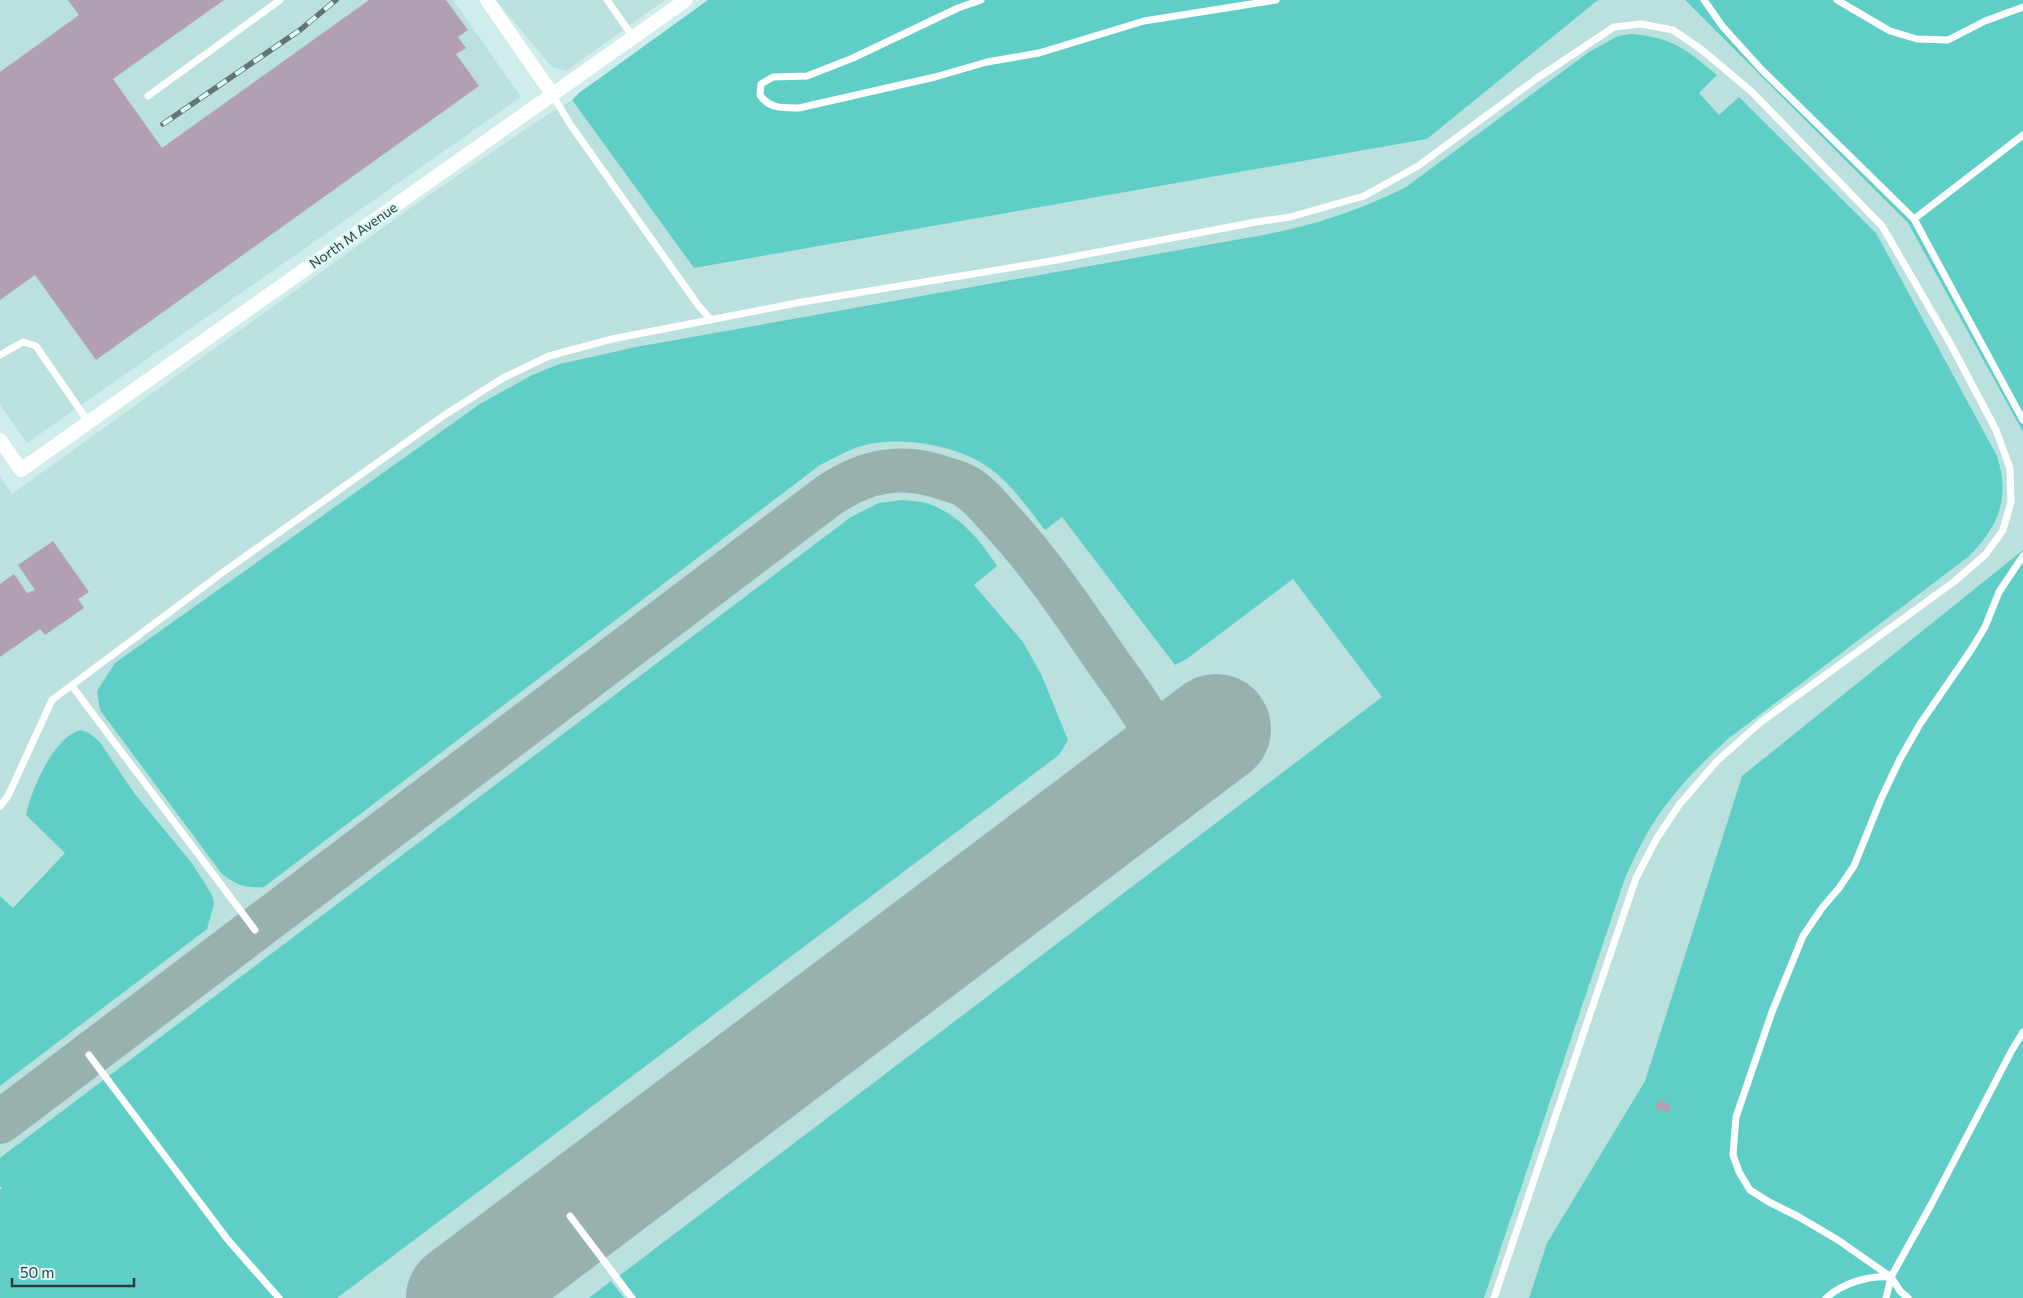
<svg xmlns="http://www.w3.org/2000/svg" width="2023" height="1298" font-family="Commissioner,sans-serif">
<rect width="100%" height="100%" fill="#cfedea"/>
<g fill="#bae1de">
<polygon points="0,0 453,0 521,97 27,443 0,405"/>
<polygon points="496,0 665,0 566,71 551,66"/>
<polygon points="1598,0 1685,0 1908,223 2023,432 2023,550 1742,776 1645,1081 1547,1243 1529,1298 0,1298 0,477 12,494 416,204 545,116 572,100 694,268 1427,139"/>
</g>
<g fill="#5ecec7">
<polygon points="708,0 1598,0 1427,139 694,268 572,100 579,93"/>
<polygon points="1685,0 2023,0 2023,432 1908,223"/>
<path d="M1631 34C1672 37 1687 50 1717 75L1699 93 1719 115 1739 97 1876 233 1997 456C2011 498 1998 528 1968 557L1729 738C1696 768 1665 800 1644 839 1637 852 1631 865 1625 878L1484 1298H636L619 1276 1382 697 1293 579 1188 658 1175 665 1062 517 1045 530C1030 511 1016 490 997 474 967 447 909 436 869 444 851 448 836 457 820 465L264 887C245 888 238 886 222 874L100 710 97 691 115 663 480 404 532 375 560 364 636 347 1252 237C1309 227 1354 213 1406 187L1589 52 1618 36Z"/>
<path d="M903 500C909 501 916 501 922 502 955 510 980 539 997 566L974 585 1023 642 1041 674 1068 740 1059 755 337 1298H0V1190L2 1188 0 1186V1158L851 517 879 503Z"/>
<polygon points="2023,550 2023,1298 1529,1298 1547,1243 1645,1081 1742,776"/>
<path d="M81 730 89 733 99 741 134 793 191 862 206 885 212 895 214 904 207 929 0 1086V896L13 908 65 853 26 815C31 790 54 736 81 730Z"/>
<polygon points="611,1281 624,1298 589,1298"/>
</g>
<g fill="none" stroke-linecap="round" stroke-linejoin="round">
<path stroke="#99b1ae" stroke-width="44" d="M0 1122 828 496C865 470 903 463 946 479 953 481 961 483 967 487 980 495 990 508 1000 519 1039 561 1071 608 1103 655 1120 680 1140 704 1153 731 1160 751 1153 767 1144 785"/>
<polyline stroke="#99b1ae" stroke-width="110" points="461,1298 1216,729"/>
</g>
<g fill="#b2a0b2">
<polygon points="68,0 224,0 113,79 162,148 369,0 446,0 468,30 458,37 466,48 456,54 479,86 96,360 35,275 0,300 0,72 79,15"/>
<polygon points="53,541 89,592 78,599 84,608 45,635 40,629 0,657 0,584 14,574 27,593 35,590 18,565"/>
<polygon points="1658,1100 1671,1105 1668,1113 1655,1108"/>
</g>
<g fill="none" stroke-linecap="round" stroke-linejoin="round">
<g stroke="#fff" stroke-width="7">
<polyline points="607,0 633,37"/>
<path d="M981 0 958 8 853 58 807 76 773 77 761 84 760 95C769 109 783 108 799 108L935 77 987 62 1039 53 1144 21 1276 0"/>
<polyline points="1704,0 1723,27 1762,70 1914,219 2023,420"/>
<polyline points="1837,0 1890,31 1917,39 1948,40 1985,21 2023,7"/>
<polyline points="552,94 570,124 698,305 711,320"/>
<polyline points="148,96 280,0"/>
<polyline points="1914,219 2023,135"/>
<polyline points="0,355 23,342 36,346 89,423"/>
<polyline points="72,686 255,930"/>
<polyline points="0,806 8,796 52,700 222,573 446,414 503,378 549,356 612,339 802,302 1051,261 1256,222 1290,217 1364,196 1418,166 1536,79 1614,27 1641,24 1673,30 1702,50 1752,92 1882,226 1950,343 1996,430 2010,468 2011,502 2003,530 1986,554 1955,581 1761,722 1717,761 1679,805 1657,838 1636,878 1494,1298"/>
<polyline points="89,1055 228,1240 279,1298"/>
<polyline points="570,1216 632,1298"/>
<path d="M1826 1298C1843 1283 1869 1275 1891 1277L1932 1203 2012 1050 2023 1032"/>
<polyline points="1886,1298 1891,1277"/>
<polyline points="1908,1298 1900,1291 1891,1277 1838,1240 1799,1217 1769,1202 1750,1190 1739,1172 1733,1155 1736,1117 1772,1012 1803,936 1822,908 1839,888 1854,866 1881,799 1900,759 1920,724 1971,650 1985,627 1999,592 2023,556"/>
</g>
<g stroke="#fff" stroke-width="14">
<polyline points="487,0 552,94"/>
<polyline points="0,440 21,470 686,0"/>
</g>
<g stroke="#637573" stroke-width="5.5">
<polyline id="rail" points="163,124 300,30 336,0"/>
</g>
<use href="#rail" stroke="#dcfaf7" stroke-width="4" stroke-dasharray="11" stroke-linecap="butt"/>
</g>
<g text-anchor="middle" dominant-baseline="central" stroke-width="5" stroke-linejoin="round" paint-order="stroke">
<g font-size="14" fill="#313d3c" stroke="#dcfaf7">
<text transform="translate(353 235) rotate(-35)">North M Avenue</text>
</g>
</g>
<path d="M12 1278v8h122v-8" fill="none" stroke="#313d3c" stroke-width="2.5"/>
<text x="20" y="1278" font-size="15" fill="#313d3c" stroke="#dcfaf7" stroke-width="4" paint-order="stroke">50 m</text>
</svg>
